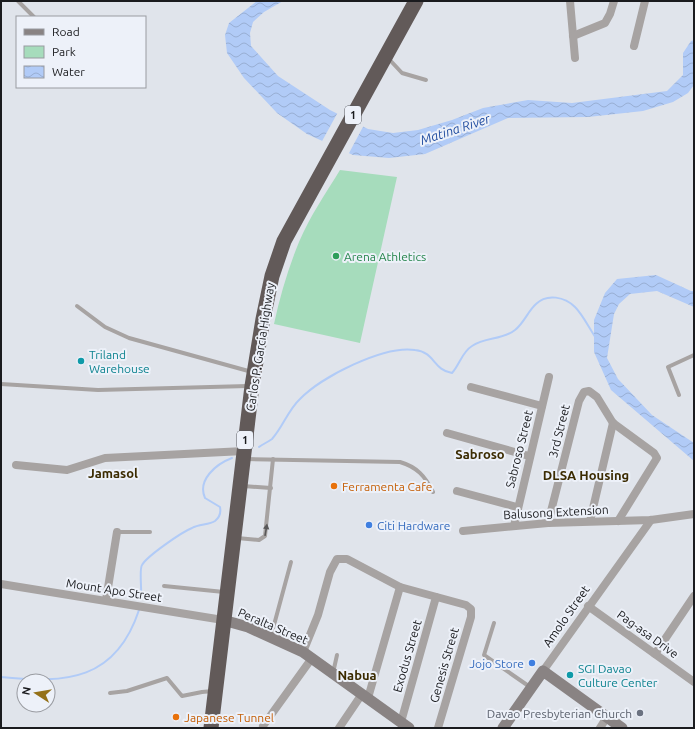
<svg xmlns="http://www.w3.org/2000/svg" width="695" height="729" font-family="Ubuntu,sans-serif">
<defs>
<pattern id="water-waves" width="16" height="10" patternUnits="userSpaceOnUse"><rect width="16" height="10" fill="#b1cbf7"/><path d="M0 5q4-4 8 0t8 0" fill="none" stroke="#98aed3"/></pattern>
</defs>
<rect width="100%" height="100%" fill="#e0e4eb"/>
<path fill="#a6dcbc" d="M340 170 397 177 360 343 274 324C280 296 288 269 299 242 310 216 326 193 340 170Z"/>
<g fill="url(#water-waves)">
<polygon points="257,1 283,1 264,12 253,22 250,33 251,46 278,76 330,110 368,129 393,133 418,130 452,120 483,108 528,100 572,103 667,91 683,75 683,53 691,41 694,40 694,85 688,93 673,102 643,111 588,117 508,118 425,154 389,158 353,155 307,134 277,113 244,78 227,53 225,35 229,23"/>
<polygon points="656,275 691,291 694,291 694,307 657,291 630,294 619,304 614,314 607,358 618,379 652,415 694,443 694,461 611,390 594,352 594,320 605,293 617,279"/>
</g>
<polygon fill="#e0e4eb" points="338,112 364,125 348,155 321,143"/>
<g fill="none" stroke-linecap="round" stroke-linejoin="round">
<g stroke="#b1cbf7" stroke-width="2">
<path d="M259 447C263 444 268 442 272 439 283 427 288 410 300 399 321 377 384 345 415 350 435 352 433 370 452 373 460 364 462 352 472 346 485 337 503 340 515 330 524 323 528 311 536 304 547 293 565 297 575 307 583 315 589 328 596 338"/>
<path d="M141 598C142 590 139 569 142 565 147 556 182 532 192 528 199 524 209 525 215 521 220 517 221 512 220 507L205 498C197 480 216 464 232 458"/>
<path d="M1 677C67 684 116 680 139 610"/>
</g>
<g stroke="#a7a3a2" stroke-width="4">
<polyline points="18,1 34,17"/>
<polyline points="388,58 402,73 426,80"/>
<polyline points="77,306 105,327 129,338 252,372"/>
<polyline points="1,384 98,390 248,386"/>
<polyline points="679,395 668,367 694,355"/>
<path d="M246 459 400 462C417 467 425 476 433 492"/>
<polyline points="243,486 271,488"/>
<polyline points="117,532 150,532"/>
<polyline points="237,538 259,540 265,536 273,459"/>
<polyline points="164,586 224,592"/>
<polyline points="494,623 484,655 530,687"/>
<polyline points="271,636 291,562"/>
<polyline points="333,673 337,655"/>
<polyline points="110,693 127,691 167,678 182,696 202,692 213,691"/>
</g>
<g stroke="#a7a3a2" stroke-width="8">
<polyline points="570,1 575,58"/>
<polyline points="573,36 605,23 610,14 614,1"/>
<polyline points="634,46 645,1"/>
<polyline points="471,387 542,406"/>
<polyline points="447,433 529,456"/>
<polyline points="16,465 67,470 105,458 244,451"/>
<polyline points="457,491 517,507"/>
<polyline points="590,521 613,423"/>
<polyline points="548,523 579,401 584,392 589,391 597,397 613,423 654,453 657,458 618,521"/>
<polyline points="514,526 549,377"/>
<polyline points="463,531 548,523 651,520 694,514"/>
<polyline points="1,584 223,620"/>
<polyline points="106,600 117,532"/>
<polyline points="588,606 694,682"/>
<polyline points="303,652 318,615 330,572 337,559 347,559 400,587 466,605 471,609 471,617 438,728"/>
<polyline points="655,654 694,596"/>
<polyline points="543,671 651,520"/>
<polyline points="368,698 400,587"/>
<polyline points="401,722 436,597"/>
<polyline points="263,726 312,658"/>
<polyline points="339,728 362,694"/>
<polyline points="600,728 607,717"/>
</g>
<g stroke="#898383" stroke-width="11">
<polyline points="223,620 248,627 303,652 409,728"/>
<polyline points="503,728 543,671 622,728"/>
</g>
<polyline stroke="#625a59" stroke-width="15" points="211,728 252,386 263,319 272,276 284,241 416,1"/>
</g>
<defs><path id="oneway-solid" d="M-6-.8H1V-3.2L6.5 0L1 3.2V.8H-6Z"/></defs>
<use fill="#595859" href="#oneway-solid" transform="translate(266 530) rotate(-80)"/>
<circle fill="#2e9e5b" stroke="#edf1f9" stroke-width="1.5" cx="336" cy="256" r="4"/>
<g fill="#0f9aa8" stroke="#edf1f9" stroke-width="1.5">
<circle cx="81" cy="361" r="4"/>
<circle cx="570" cy="675" r="4"/>
</g>
<g fill="#e8710a" stroke="#edf1f9" stroke-width="1.5">
<circle cx="334" cy="486" r="4"/>
<circle cx="176" cy="717" r="4"/>
</g>
<g fill="#3f7fe0" stroke="#edf1f9" stroke-width="1.5">
<circle cx="369" cy="525" r="4"/>
<circle cx="532" cy="663" r="4"/>
</g>
<circle fill="#6b7280" stroke="#edf1f9" stroke-width="1.5" cx="640" cy="713" r="4"/>
<g text-anchor="middle" dominant-baseline="central" stroke-width="4" stroke-linejoin="round" paint-order="stroke">
<g fill="#edf1f9" stroke="#595b60" stroke-width="1">
<rect x="345" y="106" width="16" height="18" rx="3"/>
<rect x="237" y="431" width="16" height="18" rx="3"/>
</g>
<g font-size="11" font-weight="bold" fill="#1a1b1e">
<text x="353" y="115">1</text>
<text x="245" y="440">1</text>
</g>
<g font-size="12" fill="#27864d" stroke="#edf1f9" text-anchor="start">
<text x="344" y="256">Arena Athletics</text>
</g>
<g font-size="12" fill="#1a1b1e" stroke="#edf1f9">
<text transform="translate(260 347) rotate(-81)">Carlos P. Garcia Highway</text>
<text transform="translate(559 431) rotate(-76)">3rd Street</text>
<text transform="translate(519 449) rotate(-76)">Sabroso Street</text>
<text transform="translate(556 512) rotate(-3)">Balusong Extension</text>
<text transform="translate(114 590) rotate(9)">Mount Apo Street</text>
<text transform="translate(566 616) rotate(-55)">Amolo Street</text>
<text transform="translate(273 626) rotate(23)">Peralta Street</text>
<text transform="translate(648 634) rotate(36)">Pag-asa Drive</text>
<text transform="translate(407 656) rotate(-74)">Exodus Street</text>
<text transform="translate(444 665) rotate(-74)">Genesis Street</text>
</g>
<g font-size="12" fill="#0d838f" stroke="#edf1f9" text-anchor="start">
<text x="89" y="354">Triland<tspan x="89" dy="14">Warehouse</tspan></text>
<text x="578" y="668">SGI Davao<tspan x="578" dy="14">Culture Center</tspan></text>
</g>
<g font-size="12" fill="#c56008" stroke="#edf1f9" text-anchor="start">
<text x="342" y="486">Ferramenta Cafe</text>
<text x="184" y="717">Japanese Tunnel</text>
</g>
<g font-size="12" fill="#366cbe" stroke="#edf1f9" text-anchor="start">
<text x="377" y="525">Citi Hardware</text>
<text x="524" y="663" text-anchor="end">Jojo Store</text>
</g>
<g font-size="12" fill="#5b616d" stroke="#edf1f9" text-anchor="end">
<text x="632" y="713">Davao Presbyterian Church</text>
</g>
<g font-size="13" font-style="italic" fill="#214da0" stroke="#edf1f9">
<text transform="translate(455 129) rotate(-18)">Matina River</text>
</g>
<g font-size="13" font-weight="bold" fill="#3b2b01" stroke="#edf1f9">
<text x="480" y="454">Sabroso</text>
<text x="113" y="473">Jamasol</text>
<text x="586" y="475">DLSA Housing</text>
<text x="357" y="675">Nabua</text>
</g>
</g>
<rect width="695" height="729" fill="none" stroke="#1a1b1e" stroke-width="4"/>
<rect x="16" y="16" width="130" height="72" fill="#edf1f9" stroke="#999ba1"/>
<rect x="24" y="29" width="20" height="6" fill="#898383" stroke="#999ba1"/>
<text x="52" y="36" font-size="12" fill="#1a1b1e">Road</text>
<rect x="24" y="46" width="20" height="12" fill="#a6dcbc" stroke="#999ba1"/>
<text x="52" y="56" font-size="12" fill="#1a1b1e">Park</text>
<rect x="24" y="66" width="20" height="12" fill="url(#water-waves)" stroke="#999ba1"/>
<text x="52" y="76" font-size="12" fill="#1a1b1e">Water</text>
<g transform="translate(36 693) rotate(282)"><circle r="19" fill="#edf1f9" stroke="#999ba1"/>
<path d="M0-3L7 15L0 10L-7 15Z" fill="#947119"/>
<text y="-6" font-size="11" font-weight="bold" text-anchor="middle" fill="#1a1b1e">N</text>
</g>
</svg>
